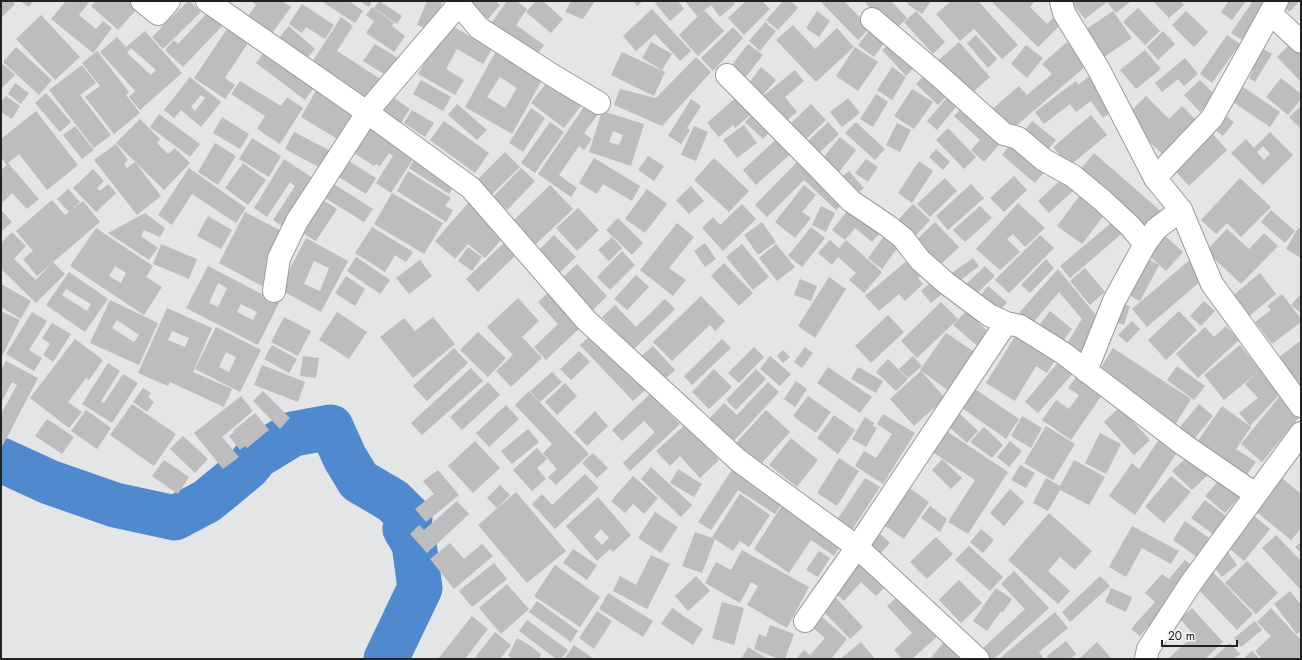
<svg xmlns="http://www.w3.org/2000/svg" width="1302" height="660" font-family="Jost,sans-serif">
<rect width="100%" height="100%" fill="#e3e5e7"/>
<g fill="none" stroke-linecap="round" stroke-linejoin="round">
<polyline stroke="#5189ce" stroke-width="45" points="1,460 49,482 115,505 175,518 207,501 247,468 257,456 293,434 331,427 345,458 359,481 393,501 410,518 405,529 414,544 420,588 386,659"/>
</g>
<g fill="#bdbcbf" fill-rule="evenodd">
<polygon points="1,1 12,1 15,4 1,18"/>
<polygon points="20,1 33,1 29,7"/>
<polygon points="66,1 90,1 79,15 96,29 103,21 112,28 93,53 51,19"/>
<polygon points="96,1 130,1 138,8 118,30 91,6"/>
<polygon points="188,1 190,1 201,12 163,49 152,37"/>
<polygon points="251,1 282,1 291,7 270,36 246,19 256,5"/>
<polygon points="321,1 349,1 363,11 355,23"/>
<polygon points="359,1 372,1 369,7"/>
<polygon points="379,1 402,16 397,24 374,8"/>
<polygon points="427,1 443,1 431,30 417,25"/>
<polygon points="466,1 495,1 500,5 488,19"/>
<polygon points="507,1 517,1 527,9 516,25 544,45 535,58 490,25"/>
<polygon points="536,1 543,1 563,19 551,33 526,12"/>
<polygon points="571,1 595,1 583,19 565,12"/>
<polygon points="633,1 643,1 637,6"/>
<polygon points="657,1 678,1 684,9 670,21 655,3"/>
<polygon points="685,1 733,1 735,4 720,17 711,5 697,16"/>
<polygon points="746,1 762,1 770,9 744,35 728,18"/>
<polygon points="783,1 791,1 798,8 778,30 766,20"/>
<polygon points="820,1 844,1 870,28 858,40"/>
<polygon points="864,1 891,1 907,18 892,33"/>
<polygon points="909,1 931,1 922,14 907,4"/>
<polygon points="951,1 978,1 1018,45 1002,59 974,29 960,41 936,14"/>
<polygon points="994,1 1035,1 1030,7 1047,24 1055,16 1062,23 1038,47 993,3"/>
<polygon points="1070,1 1131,1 1116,13 1107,2 1085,19"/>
<polygon points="1153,1 1181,1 1184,5 1169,18"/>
<polygon points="1229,1 1246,1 1232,20 1221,12"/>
<polygon points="1253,1 1271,1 1244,41 1231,33"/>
<polygon points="1281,1 1300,1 1289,12 1280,2"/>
<polygon points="302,4 334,25 325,39 306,27 302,33 289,24"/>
<polygon points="372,7 394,23 392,26 405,36 394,52 366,33 374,21 366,15"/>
<polygon points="1138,8 1160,31 1145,45 1123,22"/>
<polygon points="652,9 691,51 680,61 655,34 636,51 623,36"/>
<polygon points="704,10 724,31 698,56 679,35"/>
<polygon points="209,11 223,25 183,67 165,50 174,40 178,44"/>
<polygon points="817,11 830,21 819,37 806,28"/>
<polygon points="916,11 945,42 933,54 904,22"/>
<polygon points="1113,11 1132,38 1101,59 1082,32"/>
<polygon points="1186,11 1208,32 1194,47 1172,25"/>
<polygon points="41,15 80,57 55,80 16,39"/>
<polygon points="341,17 353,26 337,51 382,80 366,104 309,67"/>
<polygon points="765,22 776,31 760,51 749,41"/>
<polygon points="447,23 492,49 483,64 457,49 446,69 464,80 455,95 418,74"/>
<polygon points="793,25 815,49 837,28 854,47 816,82 776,40"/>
<polygon points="289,26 315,49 303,63 277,40"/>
<polygon points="733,27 743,38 713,71 701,58"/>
<polygon points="872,27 888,38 874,57 858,45"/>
<polygon points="227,29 248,43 225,78 235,85 225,99 194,78"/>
<path d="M145 31 182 73 140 110 129 97 135 91 100 52 117 37 126 47ZM131 48 156 70 151 75 127 53Z"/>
<polygon points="1163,31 1175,44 1158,60 1147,47"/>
<polygon points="976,35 997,59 988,68 967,43"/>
<polygon points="1227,35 1240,44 1212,83 1200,74"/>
<polygon points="895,39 918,64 906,76 882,50"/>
<polygon points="651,42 672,54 662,70 642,58"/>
<polygon points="959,42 990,77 971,94 939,60"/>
<polygon points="1067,42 1087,65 1008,133 990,111 1019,86 1027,95 1052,74 1042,64"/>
<polygon points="1292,42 1301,51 1301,82 1277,57"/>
<polygon points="375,44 398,58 387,76 363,61"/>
<polygon points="748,44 763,55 745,78 731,66"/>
<polygon points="1026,45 1043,58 1027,78 1011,64"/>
<polygon points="1257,45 1272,54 1255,82 1249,78 1253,71 1245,66"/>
<polygon points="16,47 52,80 39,95 3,62"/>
<polygon points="855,47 878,62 858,91 836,76"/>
<polygon points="267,48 316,85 305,100 256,63"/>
<polygon points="1145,50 1161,69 1136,89 1120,70"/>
<polygon points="97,51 129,92 126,95 140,113 114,134 85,97 100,86 82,63"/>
<polygon points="622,52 665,72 654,96 611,75"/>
<path d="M495 53 542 80 512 134 465 107ZM500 77 517 88 505 108 487 97Z"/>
<polygon points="696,57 711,72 662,126 614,105 620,89 656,98"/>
<polygon points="1185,58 1198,74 1184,86 1178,79 1162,92 1155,83"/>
<polygon points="3,64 15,75 2,88 1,66"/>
<polygon points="82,65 96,83 80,95 111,135 94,148 49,90"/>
<polygon points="761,67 776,80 763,95 749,83"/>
<polygon points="892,67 906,77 892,100 877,90"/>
<polygon points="795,70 804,81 785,97 797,112 785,122 763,96"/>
<polygon points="928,71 949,93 938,105 916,84"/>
<polygon points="1092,74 1117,107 1103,118 1091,101 1076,112 1070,104 1044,124 1035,112 1076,81 1078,85"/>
<path d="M190 77 221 102 201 127 181 110 174 118 164 110ZM201 95 205 98 195 111 191 107Z"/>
<polygon points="551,77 584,102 564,128 531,103"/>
<polygon points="1281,78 1301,94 1301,99 1288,115 1266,97"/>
<polygon points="421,80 451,97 443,111 413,94"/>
<polygon points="1200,80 1217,97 1200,112 1184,95"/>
<polygon points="240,81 281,106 287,97 303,108 280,144 257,129 265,116 231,94"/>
<polygon points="15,83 29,93 21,104 8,94"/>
<polygon points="1240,85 1280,112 1270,127 1230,100"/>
<polygon points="317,89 360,115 344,143 301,117"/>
<polygon points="912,89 933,102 914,129 894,116"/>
<polygon points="742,92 757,109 735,128 733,125 719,137 707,123"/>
<polygon points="46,93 71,122 60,132 35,103"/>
<polygon points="387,93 410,109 401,123 378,106"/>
<polygon points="876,94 888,102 873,127 860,119"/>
<polygon points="950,94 960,102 937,130 927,121"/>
<polygon points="6,96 20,106 12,119 3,113 1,116 1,102"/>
<polygon points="1146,96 1169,119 1182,106 1200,124 1166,158 1125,117"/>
<polygon points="848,98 860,113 842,127 830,112"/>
<polygon points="691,99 701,106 687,128 690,130 681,144 668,136"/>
<polygon points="967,103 1005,138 984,162 971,150 980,140 954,116"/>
<polygon points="457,104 487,130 477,140 448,115"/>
<polygon points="586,104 599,113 584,133 592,139 584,150 579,146 559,175 577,188 571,197 538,174"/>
<polygon points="811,104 826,120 803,142 788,126"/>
<polygon points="1301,106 1301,127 1300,128 1289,117"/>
<polygon points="531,108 545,118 523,152 509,143"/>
<polygon points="758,109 775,127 763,139 745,122"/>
<polygon points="412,110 434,123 425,137 404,123"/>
<polygon points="36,111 78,165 47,190 19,154 8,163 39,199 27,209 12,193 1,204 1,170 7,165 1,158 1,139"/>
<path d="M602 111 644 124 631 166 589 152ZM613 131 623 135 619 145 609 142Z"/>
<polygon points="1221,112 1234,122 1223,136 1210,126"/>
<polygon points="159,114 200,144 190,157 150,127"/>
<polygon points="1091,115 1107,135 1069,166 1053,147"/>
<polygon points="222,117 249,134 240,149 213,133"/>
<polygon points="140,119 160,139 157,143 168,154 175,148 190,163 164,190 116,143"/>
<polygon points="444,121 489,153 475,173 430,140"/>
<polygon points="1032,121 1056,140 1043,156 1020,137"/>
<polygon points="550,122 564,132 535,173 521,163"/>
<polygon points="828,122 839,134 817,155 806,143"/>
<polygon points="856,122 885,149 875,160 845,133"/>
<polygon points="364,123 415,156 391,193 376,183 393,156 389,153 380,166 376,164 374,166 348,149"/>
<polygon points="897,123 911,130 900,152 886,145"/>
<polygon points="744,125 757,143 737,158 723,140"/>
<polygon points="75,126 94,150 82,159 63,135"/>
<polygon points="694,126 708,132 696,161 681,155"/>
<polygon points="948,128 976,157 964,169 936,140"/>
<polygon points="1210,131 1227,150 1189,186 1172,167"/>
<polygon points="294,132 335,153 326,171 285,149"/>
<path d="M1270 132 1293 155 1263 185 1231 153 1246 139 1254 148ZM1263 146 1270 154 1264 160 1257 152Z"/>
<polygon points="782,134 796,149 756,185 743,170"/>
<polygon points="840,137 856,150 839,172 823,158"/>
<polygon points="252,138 281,156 269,177 239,159"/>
<polygon points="1015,139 1048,168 1035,183 1002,155"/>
<polygon points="215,143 236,156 218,185 198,172"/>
<polygon points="116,144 128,160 124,164 127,168 135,162 161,196 137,215 94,160"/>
<polygon points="936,149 950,162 943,170 929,157"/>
<polygon points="505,152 520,167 490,196 476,181"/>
<polygon points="1094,153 1163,213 1148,231 1079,171"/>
<polygon points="417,156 457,181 449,194 409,168"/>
<polygon points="648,156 664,166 654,181 638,170"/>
<polygon points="803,156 847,199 836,210 804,180 767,217 755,205"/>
<polygon points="344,158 376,178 366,194 334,174"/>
<polygon points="594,158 640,186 632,201 603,184 597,194 579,183"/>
<polygon points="714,158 749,191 729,212 694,180"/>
<polygon points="284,159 317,181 286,229 273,220 295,186 290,182 267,217 254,208"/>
<polygon points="866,159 878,167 868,182 855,173"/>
<polygon points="919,161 933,171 912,203 898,193"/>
<polygon points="243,163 266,180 248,205 225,188"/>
<polygon points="189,168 246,208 236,223 192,194 172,225 158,215"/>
<polygon points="521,168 535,181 507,210 493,197"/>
<polygon points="93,169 104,181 97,188 100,191 108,184 116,193 96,212 73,188"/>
<polygon points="408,171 451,198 445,206 453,210 446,222 397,191"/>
<polygon points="849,171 864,188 855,195 840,178"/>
<polygon points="1014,176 1027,190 1004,212 990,198"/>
<polygon points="1064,177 1075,189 1049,213 1038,201"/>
<polygon points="945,178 957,191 930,217 917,204"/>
<polygon points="1240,178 1271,207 1241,237 1227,223 1216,234 1201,220"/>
<polygon points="334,184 373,209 364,222 325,198"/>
<polygon points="971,184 984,198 948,230 936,216"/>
<polygon points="550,185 573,209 536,244 513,221"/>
<polygon points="804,185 816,195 802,212 811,218 795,238 775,222"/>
<polygon points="691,186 704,201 689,214 676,200"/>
<polygon points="68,189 80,202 69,212 57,199"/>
<polygon points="647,189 667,204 645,233 625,219"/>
<polygon points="1083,191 1108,210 1082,244 1057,226"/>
<polygon points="392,193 443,223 424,254 374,224"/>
<polygon points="321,199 337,209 316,241 301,232"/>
<polygon points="52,200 65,215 83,201 100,222 37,276 23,259 33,251 16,231"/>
<polygon points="470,201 507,233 485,258 468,244 455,259 435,241"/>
<polygon points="1018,203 1045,228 1025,247 1013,234 1007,239 1020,252 1000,270 976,249"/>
<polygon points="742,204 756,219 723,251 702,228 713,217 720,225"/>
<polygon points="913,204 930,220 912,240 894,224"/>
<polygon points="852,205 883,230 872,242 855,228 845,240 832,230"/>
<polygon points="821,206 835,213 826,232 812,225"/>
<polygon points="980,206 992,218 965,242 953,230"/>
<polygon points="578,208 599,230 577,251 556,228"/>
<polygon points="1,210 12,222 1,232"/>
<polygon points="1271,210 1295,231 1285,243 1261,222"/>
<polygon points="245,212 289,235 262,286 219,263"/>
<polygon points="145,213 165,228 160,237 144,230 141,236 158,248 149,260 108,233"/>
<polygon points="208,216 232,230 221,249 197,236"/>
<polygon points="618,218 643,243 632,255 606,230"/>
<polygon points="1117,218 1126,230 1070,278 1060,266"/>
<polygon points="762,222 776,242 758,255 744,235"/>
<polygon points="935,222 959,247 936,269 912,244"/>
<polygon points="677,223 694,237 669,268 686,280 673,296 640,270"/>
<polygon points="372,227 413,252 406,262 395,255 385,272 355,253"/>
<polygon points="811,227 825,238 802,267 788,256"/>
<path d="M96 228 153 266 146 277 162 287 144 315 70 266ZM115 266 126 273 121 283 109 276Z"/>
<polygon points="1298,228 1301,229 1301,258 1286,249"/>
<polygon points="1227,229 1249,249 1264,233 1278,246 1241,284 1206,251"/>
<polygon points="12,232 26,246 14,259 36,280 53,262 65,274 36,303 1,269 1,243"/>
<polygon points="887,232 901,243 882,269 868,258"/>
<polygon points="1162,233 1183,252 1166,271 1145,252"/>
<polygon points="554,235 576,257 557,275 536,253"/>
<polygon points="1040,235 1054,248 1009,293 995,280"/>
<polygon points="612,237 622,248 609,261 598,250"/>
<path d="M306 238 348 261 321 312 279 289ZM314 261 329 268 320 291 304 284Z"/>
<polygon points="830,240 839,248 846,240 882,272 864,293 849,280 856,273 838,257 832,265 818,253"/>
<polygon points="506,241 518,253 478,292 466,279"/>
<polygon points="705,243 716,259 705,267 694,251"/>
<polygon points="161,244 197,259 189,279 153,264"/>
<polygon points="742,244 769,277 753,290 726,257"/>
<polygon points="776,244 795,267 777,281 759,258"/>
<polygon points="468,247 482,257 472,271 458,261"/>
<polygon points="622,251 635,265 610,290 597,277"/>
<polygon points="1142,256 1159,265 1140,301 1123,292"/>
<polygon points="356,257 390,280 380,294 347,271"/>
<polygon points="973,258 979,266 957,283 950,274"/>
<polygon points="1192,258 1207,276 1147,327 1132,309"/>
<polygon points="909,259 922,275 918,278 923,284 905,301 899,294 879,311 865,296"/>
<polygon points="1046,259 1054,268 1030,293 1021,285"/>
<polygon points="420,260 432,276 409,294 396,278"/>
<polygon points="724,263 753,293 739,306 711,276"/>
<polygon points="577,264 607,296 587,316 557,283"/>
<path d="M208 266 279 303 258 345 186 308ZM218 283 227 288 218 307 209 303ZM241 304 257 312 253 320 237 312Z"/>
<polygon points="985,266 995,276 972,298 962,288"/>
<polygon points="1085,268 1105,292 1090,305 1070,281"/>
<polygon points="1058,269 1100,320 1077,358 1065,347 1082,319 1059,292 1031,325 1019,313"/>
<path d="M69 272 108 299 85 332 46 305ZM66 289 91 304 87 311 62 295Z"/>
<polygon points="1260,273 1276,294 1248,317 1231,297"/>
<polygon points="636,275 649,287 627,310 614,299"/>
<polygon points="346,276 365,289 355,306 335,293"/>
<polygon points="829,277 846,289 815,338 798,326"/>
<polygon points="800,279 817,286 811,301 794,295"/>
<polygon points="931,282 942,294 931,303 921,291"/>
<polygon points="1,284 31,301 21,319 1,307"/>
<polygon points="988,286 1007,302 996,316 977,300"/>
<polygon points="551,290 583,325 546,360 534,347 558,324 538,302"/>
<polygon points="1282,294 1301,319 1301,322 1272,344 1255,322 1271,310 1267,306"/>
<polygon points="1301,294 1301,313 1291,305"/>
<polygon points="701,296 725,321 715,331 710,325 672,361 653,342"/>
<polygon points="518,298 539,321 522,337 542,358 511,387 496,371 513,355 487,327"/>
<polygon points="665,299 675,309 633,350 602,317 615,305 636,327"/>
<path d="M110 300 158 323 139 365 90 343ZM117 320 139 335 134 342 112 328Z"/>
<polygon points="1204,301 1215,311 1201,326 1190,316"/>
<polygon points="941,302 958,319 917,358 901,341"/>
<polygon points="1118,303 1130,306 1124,325 1112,321"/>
<path d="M167 308 212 328 193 372 232 389 224 407 170 382 168 386 138 373ZM172 331 189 338 185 347 168 340Z"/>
<polygon points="1,311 20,320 1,358"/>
<polygon points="966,311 993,336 981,349 953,325"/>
<polygon points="1050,311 1072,329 1059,346 1037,328"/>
<polygon points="1179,311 1197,330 1166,360 1148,340"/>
<polygon points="32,312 47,321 29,350 42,358 34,371 6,354"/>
<polygon points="337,312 367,332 349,359 319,340"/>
<polygon points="888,315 904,332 871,363 855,346"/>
<polygon points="284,317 311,331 298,356 271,342"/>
<polygon points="433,317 455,344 413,378 380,337 404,318 415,331"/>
<polygon points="1132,321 1140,329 1127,343 1118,335"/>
<polygon points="52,323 71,334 53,362 43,355 50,344 42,338"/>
<polygon points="1226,326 1239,340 1198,378 1176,354 1205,327 1214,337"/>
<path d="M216 327 261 350 240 392 195 369ZM226 352 236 357 229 372 219 367Z"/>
<polygon points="478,332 506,358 488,377 460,350"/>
<polygon points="594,332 647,388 633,401 580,345"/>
<polygon points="946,333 976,353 949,391 920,370"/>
<polygon points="1017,333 1057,357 1047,373 1036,366 1015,401 986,383"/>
<polygon points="75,339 103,360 89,380 86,378 68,402 82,412 69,428 30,398"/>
<polygon points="722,339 731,348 692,385 684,376"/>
<polygon points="1301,340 1301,387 1278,358"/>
<polygon points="272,345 297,359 289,373 264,359"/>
<polygon points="1240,345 1260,370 1282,392 1250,426 1239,413 1258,398 1245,384 1258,372 1224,400 1204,375"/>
<polygon points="653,346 675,370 660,384 638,359"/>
<polygon points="754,347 764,357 739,383 728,373"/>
<polygon points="805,347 813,353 802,368 794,362"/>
<polygon points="454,348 468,363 427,401 413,386"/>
<polygon points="1113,348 1191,399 1175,425 1097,374"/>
<polygon points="783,350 790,357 783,363 777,356"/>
<polygon points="579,351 590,362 571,380 560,369"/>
<polygon points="303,356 319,358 316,378 300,376"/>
<polygon points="770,356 791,374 780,386 760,369"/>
<polygon points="913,356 922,366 908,378 899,369"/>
<polygon points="888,359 908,379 896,391 876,372"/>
<polygon points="1061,359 1075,371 1038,413 1025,402"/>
<polygon points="6,361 38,378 3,445 1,444 1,414 17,385 12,382 1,403 1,370"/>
<polygon points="108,363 120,371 101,401 104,403 123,374 138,383 112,423 82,404"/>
<polygon points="262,365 305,382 298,402 254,385"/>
<polygon points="1177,366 1205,386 1194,400 1167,380"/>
<polygon points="828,367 872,397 860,413 817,383"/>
<polygon points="858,367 883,381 876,393 851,379"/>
<polygon points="471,368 483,381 422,435 411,423"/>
<polygon points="714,369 732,387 709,409 692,392"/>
<polygon points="756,369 766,379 736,410 726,400"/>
<polygon points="921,371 945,398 914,426 890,399"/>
<polygon points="552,372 562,382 540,402 530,391"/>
<polygon points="1076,377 1102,395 1071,440 1042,420 1056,400 1069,409 1079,395 1068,388"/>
<polygon points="796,381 807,389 795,407 784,399"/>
<polygon points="488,382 500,395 462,430 450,417"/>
<polygon points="768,382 779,392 730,445 706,422 724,403 737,415"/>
<polygon points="565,383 577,396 557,415 545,402"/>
<polygon points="143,388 151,393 148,397 154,402 147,412 133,402"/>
<polygon points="975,389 1019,419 1006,439 962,408"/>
<polygon points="263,391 290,418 280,429 253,401"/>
<polygon points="529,391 589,454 556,485 548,477 557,469 543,453 552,444 515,405"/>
<polygon points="650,394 680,424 630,471 623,463 655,432 644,421 622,441 612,430"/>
<polygon points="241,396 253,411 222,437 239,457 223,469 194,433"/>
<polygon points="808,396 831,412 816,433 793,416"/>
<polygon points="1280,396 1301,415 1262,462 1241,444"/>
<polygon points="132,404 176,434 154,466 110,435"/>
<polygon points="1199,404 1213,416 1189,445 1175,433"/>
<polygon points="506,405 519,419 489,447 476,433"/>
<polygon points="1222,406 1251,427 1236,449 1256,462 1245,477 1197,442"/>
<polygon points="1120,407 1150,440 1134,455 1104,422"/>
<polygon points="86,410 111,428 97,449 71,431"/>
<polygon points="766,410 790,432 760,465 736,443"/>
<polygon points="595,411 608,426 587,446 574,432"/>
<polygon points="255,413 269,430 247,448 245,446 240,450 229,436 234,432 233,431"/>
<polygon points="959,413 978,431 967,443 948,426"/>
<polygon points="883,414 915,433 883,484 855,466 864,451 876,458 892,434 877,424"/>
<polygon points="834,415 855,430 838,454 817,438"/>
<polygon points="1022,416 1042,428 1031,448 1011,436"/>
<polygon points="865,417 874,423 873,426 877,428 866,447 852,439"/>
<polygon points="47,419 74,437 62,454 35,436"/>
<polygon points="686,424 719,460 700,478 680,456 670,466 656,451"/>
<polygon points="1046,426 1075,444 1053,480 1024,463"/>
<polygon points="984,427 1003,445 992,458 970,442"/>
<polygon points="528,429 539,442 512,464 501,451"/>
<polygon points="945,430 1008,472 968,534 948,522 975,480 931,451"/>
<polygon points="1100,433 1121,444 1106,474 1085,463"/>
<polygon points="183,436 208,459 195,473 170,449"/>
<polygon points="791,438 818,460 797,487 769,465"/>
<polygon points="1160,438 1178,451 1135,515 1109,496 1132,463 1139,469"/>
<polygon points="475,441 500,468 473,493 448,466"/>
<polygon points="1010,441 1022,451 1009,467 997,457"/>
<polygon points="537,448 547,459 537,468 546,479 532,491 513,470"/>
<polygon points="593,453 608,468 597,478 582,463"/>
<polygon points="1190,454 1210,473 1192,490 1172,471"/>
<polygon points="839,458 859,471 837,506 817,493"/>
<polygon points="942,459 962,478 951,489 932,470"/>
<polygon points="164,460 189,477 178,494 152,476"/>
<polygon points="1074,460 1105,477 1089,505 1060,490 1048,511 1033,503 1046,478 1060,486"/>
<polygon points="1020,465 1035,473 1026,488 1011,480"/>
<polygon points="651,467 692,505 681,517 641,479"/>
<polygon points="733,468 784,501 775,514 738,490 711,530 698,522"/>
<polygon points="678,469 702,484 694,497 670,483"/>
<polygon points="438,470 459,495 426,522 415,509 434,494 423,481"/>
<polygon points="585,474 599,488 555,529 532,504 542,494 552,505"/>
<polygon points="1224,475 1243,493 1225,513 1205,496"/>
<polygon points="633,476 658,498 644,514 633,504 625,513 611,501"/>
<polygon points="1171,476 1191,492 1164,523 1145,507"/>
<polygon points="865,478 880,487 850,533 835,523"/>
<polygon points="1282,478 1301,494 1301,529 1291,540 1254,510"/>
<polygon points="500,485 510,495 497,508 487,498"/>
<polygon points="907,486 929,502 904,539 881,523"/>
<polygon points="1010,489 1024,502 1004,526 990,513"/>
<polygon points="516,492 566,551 527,583 478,525"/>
<polygon points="740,494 770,515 749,547 740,541 733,551 712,537"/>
<path d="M598 497 631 535 613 552 610 549 597 561 566 526ZM601 529 609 538 602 545 594 537Z"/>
<polygon points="1205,500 1226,516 1213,534 1191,518"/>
<polygon points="457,501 469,514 427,553 410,534 419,525 424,530"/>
<polygon points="784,502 843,542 834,556 811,540 789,573 754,549"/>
<polygon points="930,506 947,519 940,532 921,518"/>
<polygon points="1247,510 1270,529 1244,561 1226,546"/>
<polygon points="655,512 678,527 661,553 638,538"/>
<polygon points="1049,513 1092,551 1075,570 1060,557 1048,571 1070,591 1058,604 1008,560"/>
<polygon points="1185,521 1209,538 1197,557 1173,540"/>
<polygon points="1132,526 1179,551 1171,564 1142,548 1126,577 1109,567"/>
<polygon points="981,529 994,540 983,553 970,542"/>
<polygon points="876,530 890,543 877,557 863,543"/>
<polygon points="695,532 715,539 702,573 682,566"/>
<polygon points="1276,535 1301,561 1300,589 1262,548"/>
<polygon points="936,537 953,554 927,579 910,562"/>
<polygon points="1301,542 1301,553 1295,547"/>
<polygon points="450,543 464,559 482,544 493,556 454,589 430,559"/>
<polygon points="969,546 1003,577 990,591 955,560"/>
<polygon points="573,549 597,565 587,580 563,563"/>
<polygon points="742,550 809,587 787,628 747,605 758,586 751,582 740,603 705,583 716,562 731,570"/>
<polygon points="819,551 830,558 818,577 806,570"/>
<polygon points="1228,552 1237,565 1222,577 1212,564"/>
<polygon points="651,555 670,564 647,609 613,591 620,576 636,585"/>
<polygon points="1185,560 1197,570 1140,636 1131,629 1155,602 1145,593 1162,574 1169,579"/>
<polygon points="1247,561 1278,593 1256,614 1225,583"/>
<polygon points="860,562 886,586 876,596 861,582 844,601 833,592"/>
<polygon points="494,563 507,579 472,607 459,591"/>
<polygon points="555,565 600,597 580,627 534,596"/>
<polygon points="1014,571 1049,608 994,659 991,659 982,649 1025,609 1001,584"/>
<polygon points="1212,571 1253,614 1237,630 1196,587"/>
<polygon points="696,576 710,591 688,611 675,596"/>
<polygon points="1100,576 1110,586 1070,622 1062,612"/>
<polygon points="959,580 982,603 961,623 939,600"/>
<polygon points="507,584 529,609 501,634 479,608"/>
<polygon points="996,588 1012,599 1003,612 1001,611 987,631 973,621"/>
<polygon points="1111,588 1132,597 1126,612 1105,602"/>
<polygon points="904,591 941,633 912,659 902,659 894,650 912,633 887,606"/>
<polygon points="1290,591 1301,605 1301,631 1297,634 1274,604"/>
<polygon points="608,593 653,621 643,637 599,609"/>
<polygon points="834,596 863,627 850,639 820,608"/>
<polygon points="537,601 578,631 571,642 529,612"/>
<polygon points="722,602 744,608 734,645 712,638"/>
<polygon points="672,608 703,629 693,645 661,624"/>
<polygon points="1192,608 1223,642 1205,659 1168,659 1194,635 1180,619"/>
<polygon points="1271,608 1301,640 1301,659 1262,659 1255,651 1271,636 1257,622"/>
<polygon points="597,611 612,621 594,649 579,638"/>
<polygon points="1055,612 1068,628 1039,652 1044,659 999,659"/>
<polygon points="472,616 488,629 465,659 438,659"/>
<polygon points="821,616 847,639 831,659 796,659 804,650 810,655 825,638 812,627"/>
<polygon points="527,620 568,650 561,659 556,659 519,631"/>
<polygon points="1255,621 1262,630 1241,647 1234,638"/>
<polygon points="770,625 794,634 785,659 779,659 754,649 759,634 766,637"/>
<polygon points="495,632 511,645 500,659 474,659"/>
<polygon points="517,638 529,645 541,654 539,659 514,659 508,656"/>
<polygon points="947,638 963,651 957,659 930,659"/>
<polygon points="1066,641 1076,654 1070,659 1049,659 1047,656"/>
<polygon points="861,642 875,659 840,659"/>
<polygon points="1097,642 1112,659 1079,659"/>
<polygon points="1230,643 1240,654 1234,659 1212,659"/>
<polygon points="574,645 594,659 564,659"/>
<polygon points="748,647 768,659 741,659"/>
<polygon points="1252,651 1260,659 1243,659"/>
</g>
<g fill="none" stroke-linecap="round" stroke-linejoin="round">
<g stroke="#999b9c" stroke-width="24">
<g id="minor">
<polyline points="142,1 158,14 169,1"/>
<polyline points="207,1 368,113 471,188 586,320 738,460 857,547 978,659"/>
<polyline points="456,1 479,28 552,75 599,103"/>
<polyline points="1061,1 1064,13 1098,68 1155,178 1181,210 1212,284 1301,406"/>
<polyline points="1270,13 1301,42"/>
<polyline points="872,19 937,74 1004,134 1018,138 1044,160 1073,176 1102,200 1130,226 1145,244 1156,229 1181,210"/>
<polyline points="727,75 819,168 851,201 888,226 903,238 920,260 946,283 989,315 1006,323 1020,326 1063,353 1184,445 1255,494"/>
<polyline points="1155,178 1212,118 1277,1"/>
<polyline points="274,291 279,258 297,221 371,107 459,4"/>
<polyline points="1086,371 1114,301 1145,244"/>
<polyline points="805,621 857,547 1006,323"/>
<polyline points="1146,659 1148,649 1191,583 1301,433"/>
</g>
</g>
<use href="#minor" stroke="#fff" stroke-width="22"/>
</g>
<rect width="1302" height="660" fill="none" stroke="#212223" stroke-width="4"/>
<path d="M1162 640v6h75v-6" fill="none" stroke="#212223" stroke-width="2"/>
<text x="1168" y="640" font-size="12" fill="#212223" stroke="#f0f2f4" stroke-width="3" paint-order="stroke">20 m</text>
</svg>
